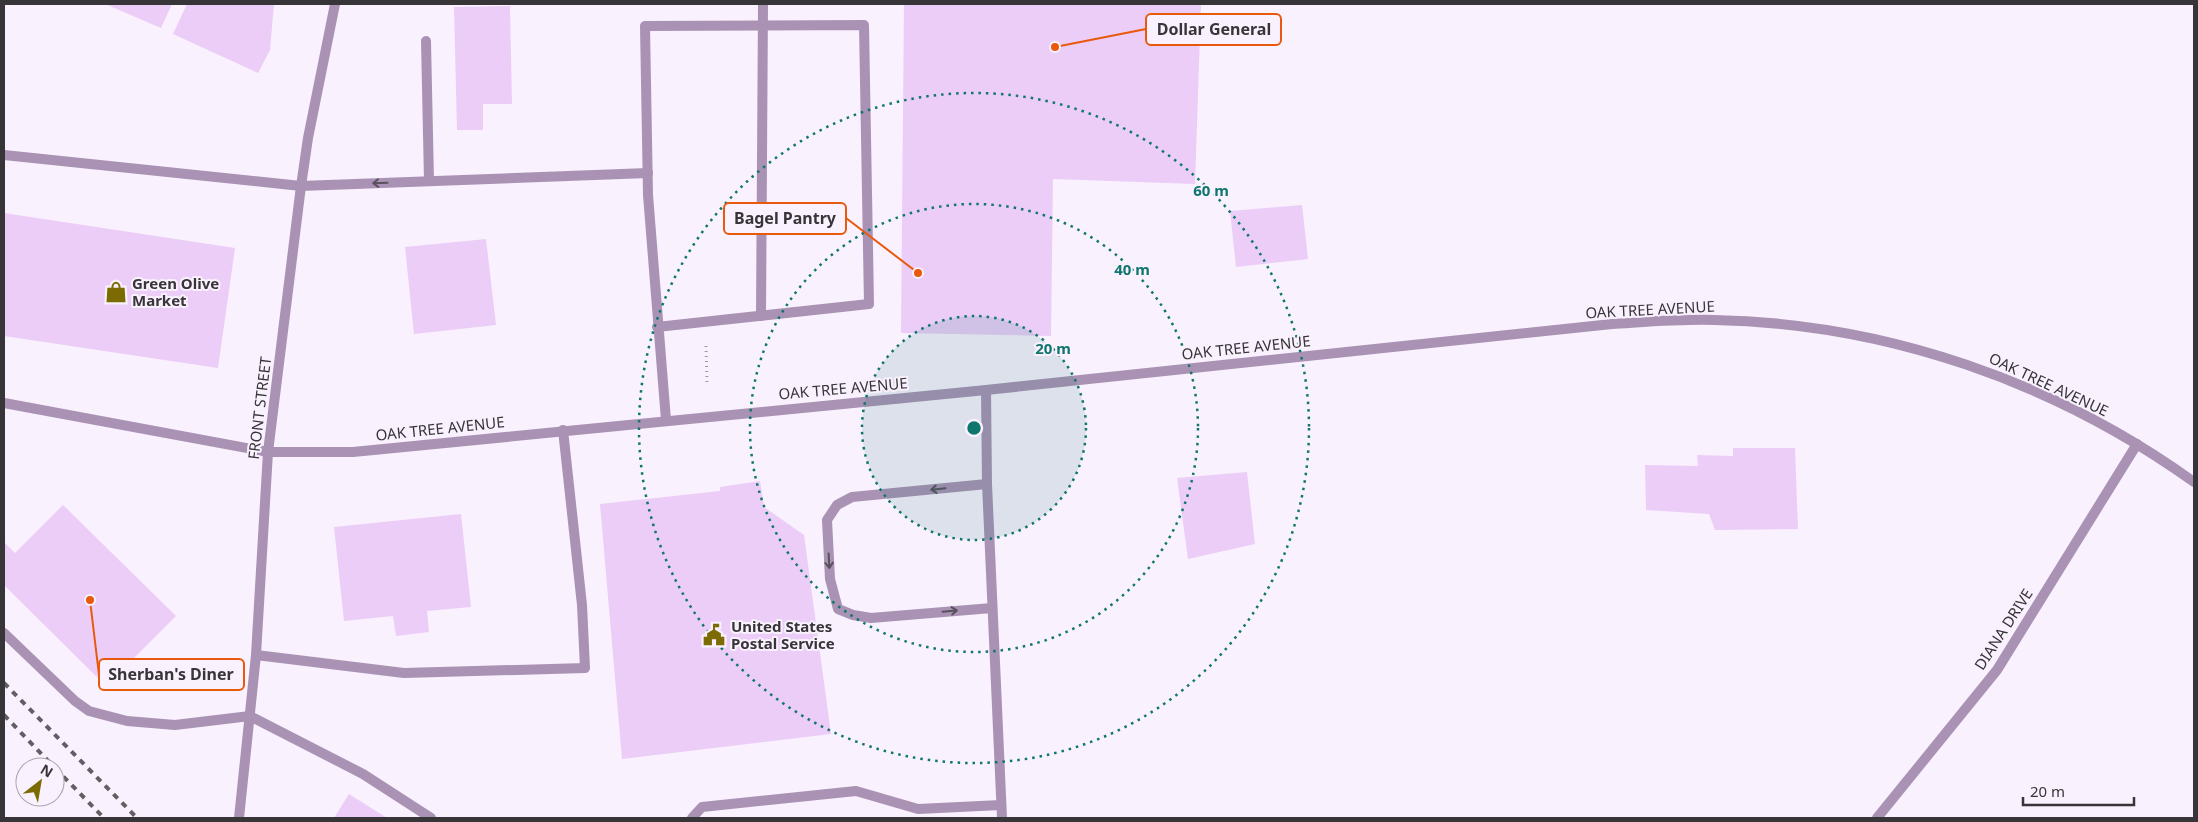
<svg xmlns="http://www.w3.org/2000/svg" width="2198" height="822" font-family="'Noto Sans',sans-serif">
<rect width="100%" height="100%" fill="#f9f1fd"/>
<g fill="#ebcdf8">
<polygon points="105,4 172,4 161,28"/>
<polygon points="187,4 274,4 270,50 258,73 173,34"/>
<polygon points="904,4 1201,4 1195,184 1053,179 1051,336 901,333"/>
<polygon points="510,6 512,104 483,104 483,130 457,130 454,7"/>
<polygon points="1302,205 1308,259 1236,267 1230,211"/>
<polygon points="4,213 235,248 218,368 4,336"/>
<polygon points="486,239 496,325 414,334 405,247"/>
<polygon points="1733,448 1795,448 1798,529 1715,530 1709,514 1646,510 1645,465 1698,466 1697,455 1733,456"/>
<polygon points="1247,472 1255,544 1188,559 1177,478"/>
<polygon points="760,481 764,507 804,535 831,734 622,759 600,504 720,491 720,487"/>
<polygon points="63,505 176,616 106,686 4,585 4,542 15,553"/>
<polygon points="461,514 471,607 427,611 429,632 396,636 393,616 344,621 334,527"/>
<polygon points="349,794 387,818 334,818"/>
</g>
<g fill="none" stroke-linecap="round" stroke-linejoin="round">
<polyline stroke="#9e98a1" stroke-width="3" stroke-dasharray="1 4" stroke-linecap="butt" points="706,346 707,383"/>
<g stroke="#aa92b4" stroke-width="10">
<polyline points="426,41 429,181"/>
<polyline points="4,155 301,186 648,173"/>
<polyline points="761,316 763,4"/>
<polyline points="657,327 869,304 864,25 645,26 648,195 666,420"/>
<polyline points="986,390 987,484 1002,818"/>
<polyline points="4,403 268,452"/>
<polyline points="987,484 852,497 837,505 827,520 830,579 838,609 853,615 871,618 992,608"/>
<polyline points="4,633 75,701 89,711 127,721 175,725 250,716 363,774 431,818"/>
<polyline points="256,655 404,673 585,668 582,605 563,430"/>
<polyline points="692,818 702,807 856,791 918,809 1001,805"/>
</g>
<polyline stroke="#aa92b4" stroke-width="10" points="1877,818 1997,670 2137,444"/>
<g stroke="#aa92b4" stroke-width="10">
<path d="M268 452H353L986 390 1612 324C1646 322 1680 319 1714 320 1886 323 2055 382 2194 482"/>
<polyline points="239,818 256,655 268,452 301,186 308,138 335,4"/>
</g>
<g stroke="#625e63" stroke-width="4" stroke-dasharray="6 6" stroke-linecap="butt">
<polyline points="4,683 137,818"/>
<polyline points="4,715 54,767"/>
<polyline points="55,768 104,818"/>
</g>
</g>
<defs><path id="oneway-shaft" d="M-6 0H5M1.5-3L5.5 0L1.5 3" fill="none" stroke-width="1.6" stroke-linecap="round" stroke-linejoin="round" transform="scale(1.25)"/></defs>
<g stroke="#5a515e">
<use href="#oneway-shaft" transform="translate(380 183) rotate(178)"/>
<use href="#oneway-shaft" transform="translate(938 489) rotate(174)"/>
<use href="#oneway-shaft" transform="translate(829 561) rotate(87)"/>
<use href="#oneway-shaft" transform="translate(950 611) rotate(-5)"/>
</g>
<circle cx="974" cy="428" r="112" fill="#0f766e" fill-opacity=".12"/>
<g fill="none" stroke="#0f766e" stroke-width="2.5" stroke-dasharray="2.5 5">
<circle cx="974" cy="428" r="112"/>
<circle cx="974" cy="428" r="224"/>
<circle cx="974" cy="428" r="335"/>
</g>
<defs>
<g id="shop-bare" transform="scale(1.725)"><path d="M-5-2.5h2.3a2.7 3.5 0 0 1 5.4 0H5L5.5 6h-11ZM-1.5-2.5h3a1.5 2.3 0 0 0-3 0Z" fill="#7c6b03" stroke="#f9f1fd" stroke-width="2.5" paint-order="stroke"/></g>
<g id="civic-bare" transform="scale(1.725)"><path d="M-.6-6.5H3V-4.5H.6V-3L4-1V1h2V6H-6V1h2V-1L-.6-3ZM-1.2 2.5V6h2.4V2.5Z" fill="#7c6b03" stroke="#f9f1fd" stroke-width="2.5" paint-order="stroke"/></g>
</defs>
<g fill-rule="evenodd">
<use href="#shop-bare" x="116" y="292"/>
<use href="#civic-bare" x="714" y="635"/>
</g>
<g text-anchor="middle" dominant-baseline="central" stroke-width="4" stroke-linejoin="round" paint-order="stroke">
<g font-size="15" font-weight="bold" fill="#383539" stroke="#f9f1fd" text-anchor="start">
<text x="132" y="283">Green Olive<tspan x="132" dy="17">Market</tspan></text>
<text x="731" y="626">United States<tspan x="731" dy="17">Postal Service</tspan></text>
</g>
<g font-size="15" fill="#383539" stroke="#f9f1fd">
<text transform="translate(1650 309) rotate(-3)">OAK TREE AVENUE</text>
<text transform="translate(1246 347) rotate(-6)">OAK TREE AVENUE</text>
<text transform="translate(2049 384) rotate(25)">OAK TREE AVENUE</text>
<text transform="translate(843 388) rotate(-5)">OAK TREE AVENUE</text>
<text transform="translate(259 408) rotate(-83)">FRONT STREET</text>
<text transform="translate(440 428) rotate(-6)">OAK TREE AVENUE</text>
<text transform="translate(2003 629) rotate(-57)">DIANA DRIVE</text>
</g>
</g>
<circle cx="974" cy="428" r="8" fill="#0f766e" stroke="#f9f1fd" stroke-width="2.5"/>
<g font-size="15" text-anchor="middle" font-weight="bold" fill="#0f766e" stroke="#f9f1fd" stroke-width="4" stroke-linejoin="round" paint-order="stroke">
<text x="1211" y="196">60 m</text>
<text x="1132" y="275">40 m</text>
<text x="1053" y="354">20 m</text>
</g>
<path fill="none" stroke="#e8590c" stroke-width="2" d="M1055 47L1146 29M918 273L846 218M90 600L99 675"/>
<g fill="#e8590c" stroke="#f9f1fd" stroke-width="2">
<circle cx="1055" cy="47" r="5"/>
<circle cx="918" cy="273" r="5"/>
<circle cx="90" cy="600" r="5"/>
</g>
<g fill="#f9f1fd" stroke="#e8590c" stroke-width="2">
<rect x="1146" y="14" width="135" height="31" rx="5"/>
<rect x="724" y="203" width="122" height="31" rx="5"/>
<rect x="99" y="659" width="145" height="31" rx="5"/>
</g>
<g font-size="16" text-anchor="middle" font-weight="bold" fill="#383539">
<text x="1214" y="35">Dollar General</text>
<text x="785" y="224">Bagel Pantry</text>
<text x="171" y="680">Sherban's Diner</text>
</g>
<rect width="2198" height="822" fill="none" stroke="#383539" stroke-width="10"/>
<g transform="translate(40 782) rotate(31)"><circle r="24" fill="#f9f1fd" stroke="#aca6af"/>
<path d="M0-4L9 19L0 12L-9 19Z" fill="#7c6b03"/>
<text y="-8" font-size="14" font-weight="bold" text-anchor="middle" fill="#383539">N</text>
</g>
<path d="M2023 797v8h111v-8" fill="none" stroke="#383539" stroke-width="2.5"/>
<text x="2030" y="797" font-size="15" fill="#383539" stroke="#f9f1fd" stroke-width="4" paint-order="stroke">20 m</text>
</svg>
